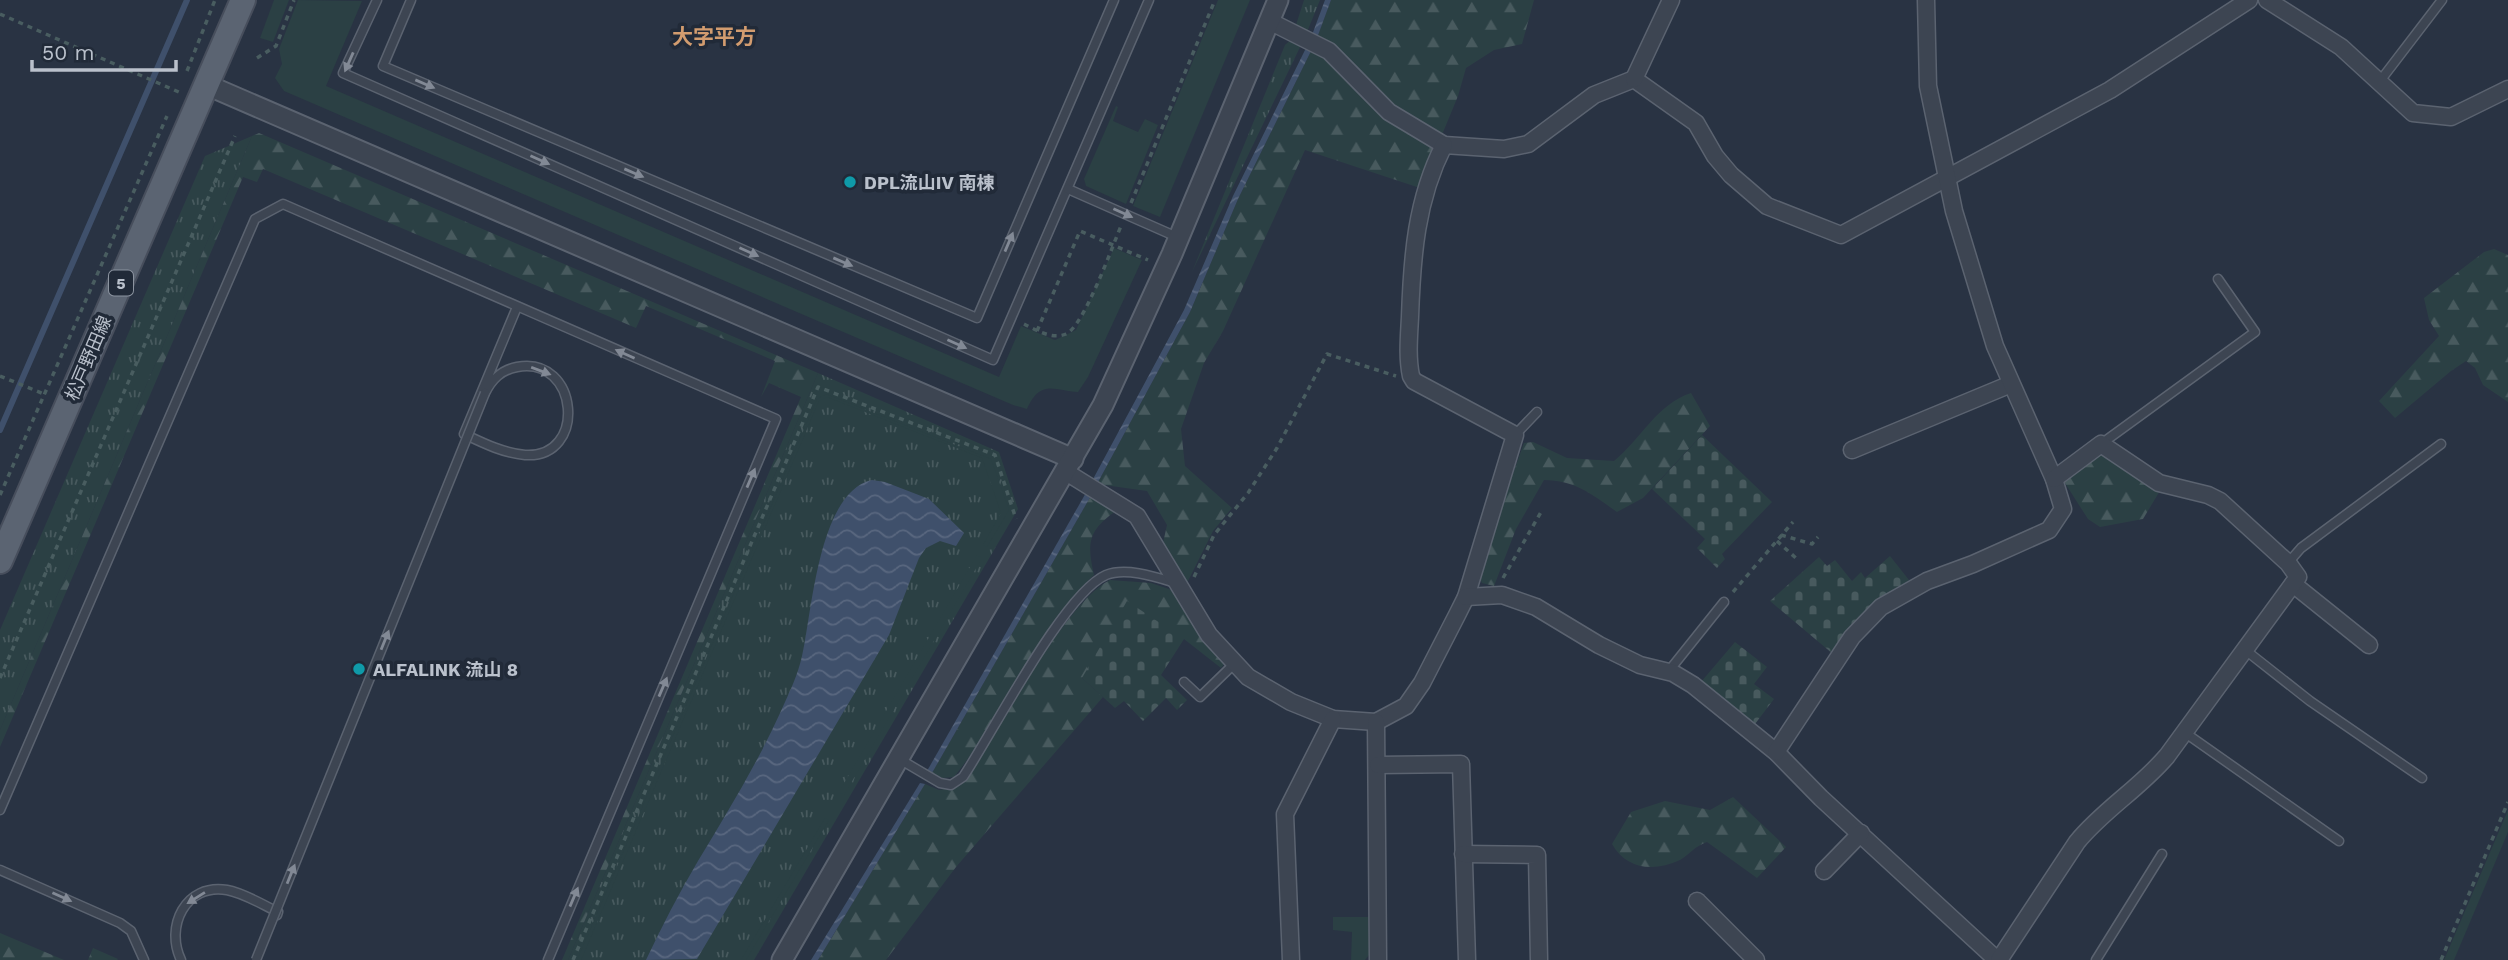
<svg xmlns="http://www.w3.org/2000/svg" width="2508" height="960" font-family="'Work Sans','Noto Sans JP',sans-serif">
<defs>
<pattern id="grass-tufts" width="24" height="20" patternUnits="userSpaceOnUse" patternTransform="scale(1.75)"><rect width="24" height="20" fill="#2b4044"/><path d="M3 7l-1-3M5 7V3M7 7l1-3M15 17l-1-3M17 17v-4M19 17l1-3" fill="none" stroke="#485a5e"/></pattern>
<pattern id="forest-firs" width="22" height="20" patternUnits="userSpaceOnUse" patternTransform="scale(1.75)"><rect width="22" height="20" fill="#2b4044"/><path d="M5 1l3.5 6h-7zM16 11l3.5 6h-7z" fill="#485a5e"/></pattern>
<pattern id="cemetery-stones" width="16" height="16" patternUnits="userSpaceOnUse" patternTransform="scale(1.75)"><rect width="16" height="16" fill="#2b4044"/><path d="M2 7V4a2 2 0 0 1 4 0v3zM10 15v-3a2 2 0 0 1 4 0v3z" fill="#485a5e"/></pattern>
<pattern id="water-waves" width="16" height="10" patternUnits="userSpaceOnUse" patternTransform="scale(1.75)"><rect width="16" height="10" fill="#3f506b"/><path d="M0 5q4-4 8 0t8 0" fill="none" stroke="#59677f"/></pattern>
</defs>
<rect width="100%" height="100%" fill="#293343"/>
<g fill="url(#grass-tufts)">
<polygon points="1304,0 1320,0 1307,32 1296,25"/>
<polygon points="1292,39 1302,43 1192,272 1285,45"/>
<polygon points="252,136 0,730 0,630 205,156"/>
<polygon points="818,373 999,452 1018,509 754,960 568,960"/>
</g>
<g fill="url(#forest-firs)">
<polygon points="1331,0 1534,0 1522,44 1494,50 1466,68 1458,96 1420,188 1305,150 1223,331 1204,363 1181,429 1185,466 1232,508 1213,531 1187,583 1163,543 1167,525 1147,491 1097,484 1190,312 1238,199 1315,43"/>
<polygon points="259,133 818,373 568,960 562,960 801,397 769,383 761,397 775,361 646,306 636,328 263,169 257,182 243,177 0,747 0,730 252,136"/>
<polygon points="2494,249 2508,255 2508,402 2483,385 2475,368 2466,361 2451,371 2395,418 2379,401 2439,336 2429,320 2424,298 2484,252"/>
<path d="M1691 393 1710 426 1643 498 1617 512C1593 495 1575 480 1544 480L1516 529 1494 586 1482 583 1479 576 1482 559 1524 443 1533 442 1567 458 1614 461C1641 439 1657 404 1691 393Z"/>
<polygon points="2102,449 2161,489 2143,519 2100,527 2088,519 2063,480"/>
<path d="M1092 494 1119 509C1089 529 1086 541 1094 575 1034 631 1005 714 954 777L942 778 932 773Z"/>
<path d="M1110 580 1151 583 1172 590 1204 640 1225 663 1221 668 1184 639 1082 678 1103 697 956 867 886 960H818L925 784 939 790 960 786C997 738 1062 604 1110 580Z"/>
<path d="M1733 797 1786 847 1757 878 1707 842C1695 846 1690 854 1680 860 1654 872 1627 870 1612 844L1631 812 1665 801 1710 810Z"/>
<polygon points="0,933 64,960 0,960"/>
<polygon points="93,948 118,959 117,960 88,960"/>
</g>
<g fill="url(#cemetery-stones)">
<polygon points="1702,435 1772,502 1722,554 1725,559 1717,568 1697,548 1705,539 1652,489"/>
<polygon points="1890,556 1909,580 1860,617 1833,654 1770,601 1819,557 1827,566 1835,560 1852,581 1861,572 1865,578"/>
<polygon points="1127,601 1184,639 1161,675 1187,700 1177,710 1166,698 1143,721 1124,701 1115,708 1082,678"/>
<polygon points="1735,642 1767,667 1754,684 1774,699 1755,724 1701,682"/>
</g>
<g fill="#2b4044">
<polygon points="274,0 289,0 273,42 260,38"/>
<path d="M298 0 362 1 326 86 999 377 1021 326 1055 340 1076 330 1114 248 1142 260 1088 377 1078 392C1055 391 1041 378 1027 409L1013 405 284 91 275 78 282 64 279 49Z"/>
<polygon points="1218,0 1250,0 1160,217 1133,206"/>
<polygon points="1116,106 1118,107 1113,121 1138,132 1145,119 1158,125 1126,204 1086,186 1084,179"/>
<polygon points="826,394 991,459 1009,510 987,547 983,545 1001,513 982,458 827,397 819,401 581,960 577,960 817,399"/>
<polygon points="977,555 982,558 844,795 839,792"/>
<polygon points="2508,810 2508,832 2454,960 2444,960"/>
<polygon points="825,818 829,820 746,960 741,960"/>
<polygon points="1333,917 1369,917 1369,955 1365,960 1351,960 1352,932 1333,930"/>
</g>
<g fill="url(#water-waves)">
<polygon points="1325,0 1331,0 1317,38 1312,35"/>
<polygon points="1307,46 1312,49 1238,199 1190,312 1097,484 1092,481 1184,310 1233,196"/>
<path d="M872 480 885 482 929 499 964 533 956 546 940 541 926 548 919 558 889 635 697 959 646 960C662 926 679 893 698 861 728 811 757 764 781 711 789 693 798 675 802 656 812 614 818 492 872 480Z"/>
<polygon points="1087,491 1092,494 932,773 927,771"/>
<polygon points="920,783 925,784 818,960 811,960"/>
</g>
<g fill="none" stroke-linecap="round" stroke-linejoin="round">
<polyline stroke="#3f506b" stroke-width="6" points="0,430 187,0"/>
<g stroke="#5b6370" stroke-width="11">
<g id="service">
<polyline points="377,0 343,73 993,360 1149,0"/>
<polyline points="411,0 383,66 977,318 1114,0"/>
<polyline points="2380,81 2442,0"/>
<polyline points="1068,189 1177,237"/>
<path d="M485 393C492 379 501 370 517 367 579 355 588 459 525 455 503 453 483 443 464 434L517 307"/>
<polyline points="1515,435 1537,412"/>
<polyline points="2101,444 2255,332 2218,279"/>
<polyline points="2288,563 2301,548 2441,444"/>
<polyline points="2244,649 2310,701 2422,778"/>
<polyline points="1668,672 1724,602"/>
<polyline points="1184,682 1200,697 1234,664"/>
<polyline points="2184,732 2339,841"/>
<path d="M901 760 940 783 951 785 963 777C992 734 1064 593 1106 575 1126 567 1156 577 1176 583"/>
<polyline points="0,810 255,219 283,204 776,419 548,960"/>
<polyline points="0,870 120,923 131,931 144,960"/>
<path d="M181 960C165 927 185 883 227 890 244 893 263 905 278 912L277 915"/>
<polyline points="2096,960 2162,854"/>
</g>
</g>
<g stroke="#5b6370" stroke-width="19">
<g id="minor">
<polyline points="2267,0 2341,47 2413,113 2451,117 2508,89"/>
<polyline points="1269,21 1329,51 1389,112 1444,145 1504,149 1528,144 1594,95 1634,79 1696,123 1715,156 1731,175 1767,206 1841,235 2110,90 2249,0"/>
<polyline points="1634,79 1671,0"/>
<polyline points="1852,450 2011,384"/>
<path d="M1066 472 1137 516 1209 635 1248 677 1291 702 1333 719 1376 722 1406 706 1422 683 1457 615 1466 597 1515 435 1414 381 1411 376C1407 357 1409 337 1410 317 1412 257 1416 200 1444 145"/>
<polyline points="2293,584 2369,645"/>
<polyline points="1466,597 1502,595 1536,607 1599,645 1640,665 1673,673 1693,685 1776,752 1821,798 1997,960"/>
<polyline points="1376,722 1378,960"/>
<polyline points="1776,752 1852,637 1881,607 1927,581 1973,564 2049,530 2063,509 2054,479 1995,346 1954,211 1928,86 1926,0"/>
<polyline points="1378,765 1461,764 1467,960"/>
<polyline points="1463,854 1537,855 1539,960"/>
<polyline points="1824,871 1861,833"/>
<polyline points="1697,901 1756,960"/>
<polyline points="1291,960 1285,814 1333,719"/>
<path d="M1999 960 2077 842C2103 810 2140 788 2167 756L2298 577 2288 563 2220 501 2208 495 2159 483 2101 444 2054 479"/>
</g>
</g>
<g stroke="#5b6370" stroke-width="23">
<g id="tertiary">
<polyline points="207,85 1073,459"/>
<polyline points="782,960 1103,405 1172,254 1278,0"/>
</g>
</g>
<g stroke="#474e5c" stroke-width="28">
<polyline id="primary" points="0,561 243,0"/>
</g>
<g stroke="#495d60" stroke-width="3.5" stroke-dasharray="5 5" stroke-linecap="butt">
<polyline points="0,14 181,93"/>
<polyline points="257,58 276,46 294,0"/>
<polyline points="187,71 215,0"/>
<polyline points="1131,203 1215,0"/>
<path d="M1024 324C1036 330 1052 340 1066 334 1084 326 1112 247 1121 226"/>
<polyline points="1037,331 1080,231 1148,260"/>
<polyline points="0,376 44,394"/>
<polyline points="0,495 167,116"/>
<polyline points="1781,535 1812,544 1818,537"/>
<polyline points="1777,541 1797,559"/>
<polyline points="1194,577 1214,535 1248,493 1277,448 1327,354 1396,376"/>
<polyline points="1503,578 1541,512"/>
<polyline points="1733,592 1793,522"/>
<polyline points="0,678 235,136"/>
<polyline points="573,960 818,387 995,455 1016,519"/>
<polyline points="2441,960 2508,802"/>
</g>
<use href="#service" stroke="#3d4552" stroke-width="8"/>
<use href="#minor" stroke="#3d4552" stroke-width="16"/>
<use href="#tertiary" stroke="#3d4552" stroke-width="19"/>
<use href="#primary" stroke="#5b6472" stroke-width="24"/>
<g stroke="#5b6370" stroke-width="11" stroke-linecap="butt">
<polyline id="service-bridge" points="256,960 485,393"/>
</g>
<use href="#service-bridge" stroke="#3d4552" stroke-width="8"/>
</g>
<defs><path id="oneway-solid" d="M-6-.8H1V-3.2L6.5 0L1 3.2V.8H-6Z" transform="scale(1.75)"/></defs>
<g fill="#828995">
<use href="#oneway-solid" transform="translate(349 62) rotate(114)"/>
<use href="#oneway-solid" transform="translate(425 84) rotate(23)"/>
<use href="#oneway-solid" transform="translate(540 160) rotate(24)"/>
<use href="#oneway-solid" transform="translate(634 173) rotate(23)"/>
<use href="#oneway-solid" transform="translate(1123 213) rotate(24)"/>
<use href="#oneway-solid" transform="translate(1009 242) rotate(-67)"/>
<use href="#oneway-solid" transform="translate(749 252) rotate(24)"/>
<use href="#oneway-solid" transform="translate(843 262) rotate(23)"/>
<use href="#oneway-solid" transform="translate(957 344) rotate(24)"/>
<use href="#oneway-solid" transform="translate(625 354) rotate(-156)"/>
<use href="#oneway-solid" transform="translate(541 371) rotate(21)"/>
<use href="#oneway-solid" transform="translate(751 478) rotate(-67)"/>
<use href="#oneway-solid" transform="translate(385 640) rotate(-68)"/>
<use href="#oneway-solid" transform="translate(663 687) rotate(-67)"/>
<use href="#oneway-solid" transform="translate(291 874) rotate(-68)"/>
<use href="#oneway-solid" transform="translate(62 897) rotate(24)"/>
<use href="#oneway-solid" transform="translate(574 897) rotate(-67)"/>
<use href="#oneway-solid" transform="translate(196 898) rotate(148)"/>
</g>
<g fill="#0f9aa8" stroke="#212a38" stroke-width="2.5">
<circle cx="850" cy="182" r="7"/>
<circle cx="359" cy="669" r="7"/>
</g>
<g text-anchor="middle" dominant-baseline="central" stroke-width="7" stroke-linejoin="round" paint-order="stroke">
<rect fill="#212a38" stroke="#8c94a0" stroke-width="2" x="109" y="270.5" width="24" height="25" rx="5"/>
<g font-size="16" font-weight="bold" fill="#bac1cc">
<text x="121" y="283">5</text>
</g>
<g font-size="18" font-weight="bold" fill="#bac1cc" stroke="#212a38" text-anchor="start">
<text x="864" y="182">DPL流山IV 南棟</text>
<text x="373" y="669">ALFALINK 流山 8</text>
</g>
<g font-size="18" fill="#bac1cc" stroke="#212a38">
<text transform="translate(88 358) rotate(-67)">松戸野田線</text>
</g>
<g font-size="21" font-weight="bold" fill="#d29c6f" stroke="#212a38">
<text x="714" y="36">大字平方</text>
</g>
</g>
<path d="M32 60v10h144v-10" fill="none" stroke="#bac1cc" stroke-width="3.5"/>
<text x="42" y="60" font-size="21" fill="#bac1cc" stroke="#212a38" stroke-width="5" paint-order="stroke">50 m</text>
</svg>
